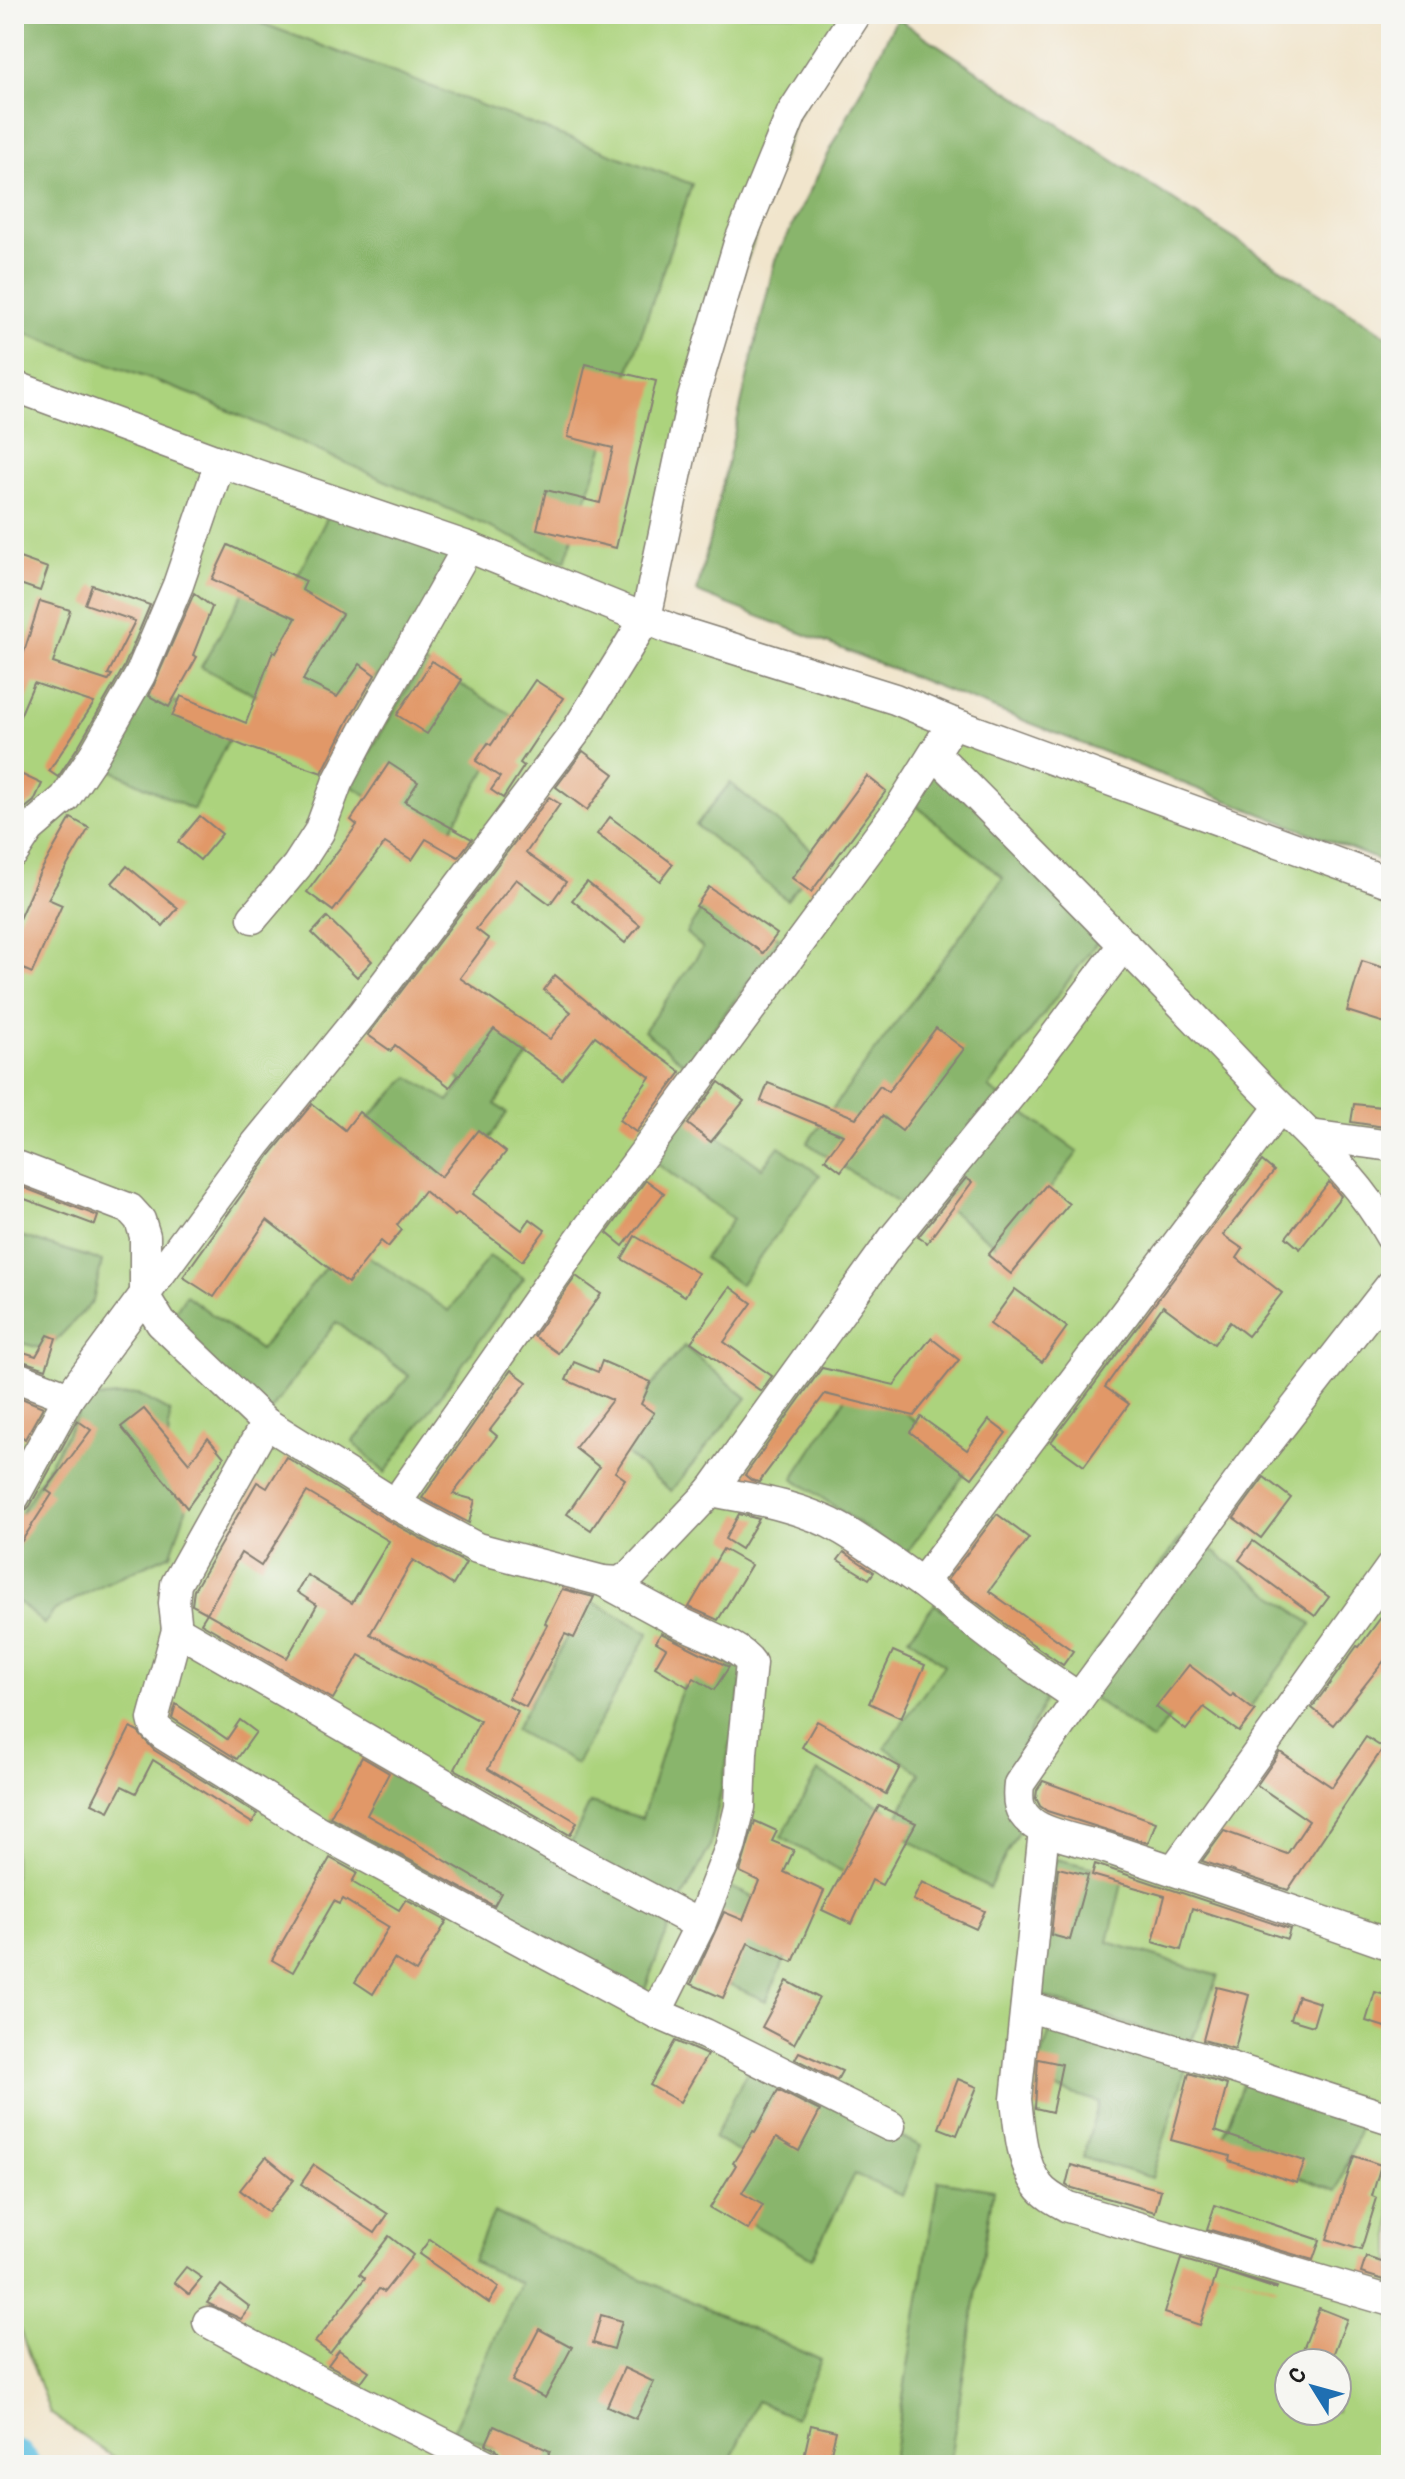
<svg xmlns="http://www.w3.org/2000/svg" width="1405" height="2479" font-family="Pangolin,sans-serif">
<rect width="100%" height="100%" fill="#f6f6f2"/>
<filter id="ink" filterUnits="userSpaceOnUse"><feTurbulence type="fractalNoise" baseFrequency=".0125" numOctaves="2"/><feDisplacementMap in="SourceGraphic" scale="16" xChannelSelector="R" yChannelSelector="G"/><feConvolveMatrix kernelMatrix="1 2 1 2 8 2 1 2 1" color-interpolation-filters="sRGB"/></filter>
<filter id="wash" filterUnits="userSpaceOnUse"><feTurbulence type="fractalNoise" baseFrequency=".006" numOctaves="4" result="noise"/><feDisplacementMap in="SourceGraphic" scale="32" xChannelSelector="R" yChannelSelector="G"/><feGaussianBlur stdDeviation="1.8" result="paint"/><feColorMatrix in="noise" values="0 0 0 0 0 0 0 0 0 0 0 0 0 0 0 0 0 1.4 0 .05"/><feComposite in="paint" operator="in"/></filter>
<g filter="url(#wash)">
<rect width="100%" height="100%" fill="#f1e5cc"/>
<path fill="#acd37d" stroke="#64784c" stroke-width="2" fill-rule="evenodd" d="M14 14H861L795 120 698 405 655 618 1391 888V2465H125L50 2413 14 2314ZM1289 2363H1337V2411H1289Z"/>
<g fill="#89b56c" stroke="#526844" stroke-width="2">
<polygon points="14,14 237,14 692,184 565,561 196,396 14,329"/>
<polygon points="897,18 1190,211 1391,338 1391,865 697,592 775,260"/>
<polygon points="335,502 463,549 398,665 364,683 327,709 273,704 201,667 254,574 289,593"/>
<polygon points="423,662 517,718 444,841 350,785"/>
<polygon points="142,686 233,731 193,810 103,766"/>
<polygon points="930,755 1108,927 989,1088 1078,1152 1003,1251 918,1186 903,1206 807,1143 1003,878 901,793"/>
<polygon points="730,783 822,858 787,900 696,825"/>
<polygon points="709,898 781,939 686,1065 644,1031 703,948 686,933"/>
<polygon points="469,998 538,1042 495,1104 507,1113 450,1196 359,1127 409,1077 449,1101 463,1082 427,1055"/>
<polygon points="686,1113 762,1168 779,1146 820,1175 740,1285 704,1258 733,1219 652,1160"/>
<polygon points="14,1234 102,1261 93,1301 47,1350 14,1341"/>
<polygon points="346,1241 449,1311 489,1256 524,1278 385,1473 353,1442 409,1376 336,1322 263,1421 163,1330 186,1295 260,1350"/>
<polygon points="684,1346 747,1398 671,1491 608,1439"/>
<polygon points="859,1378 972,1464 905,1555 793,1478"/>
<polygon points="137,1394 170,1412 167,1457 193,1489 171,1554 106,1583 55,1610 44,1624 14,1598 14,1526 86,1399"/>
<polygon points="1186,1531 1312,1624 1242,1718 1195,1684 1152,1741 1073,1683"/>
<polygon points="588,1599 649,1633 576,1764 515,1730"/>
<polygon points="935,1604 1037,1681 1045,1700 1012,1769 1021,1826 989,1888 891,1829 920,1773 885,1747 944,1665 909,1637"/>
<polygon points="707,1630 750,1646 710,1847 674,1914 640,2001 324,1834 374,1744 566,1852 590,1803 642,1818 677,1702"/>
<polygon points="818,1771 887,1810 850,1876 781,1837"/>
<polygon points="1056,1859 1124,1875 1108,1942 1218,1976 1190,2045 1021,1989"/>
<polygon points="728,1886 803,1920 766,2001 691,1967"/>
<polygon points="1052,2024 1187,2065 1152,2178 1083,2157 1099,2102 1034,2082"/>
<polygon points="749,2067 921,2146 902,2196 855,2174 812,2258 724,2208 752,2160 714,2138"/>
<polygon points="1243,2082 1361,2125 1337,2191 1219,2148"/>
<polygon points="938,2181 993,2190 949,2465 892,2465"/>
<polygon points="494,2212 821,2360 795,2418 757,2401 728,2465 531,2465 453,2430 520,2283 472,2261"/>
</g>
<g fill="none" stroke-linecap="round" stroke-linejoin="round">
<polyline stroke="#65c3e3" stroke-width="44" points="14,2461 18,2465"/>
</g>
<g id="blocks">
<g fill="#e19868" fill-rule="evenodd">
<polygon points="586,364 656,381 616,548 537,529 546,490 600,503 613,448 568,437"/>
<polygon points="228,545 306,581 302,590 342,614 303,680 337,697 360,664 375,675 348,721 322,773 244,746 172,716 181,696 246,723 273,651 276,653 296,618 212,579"/>
<polygon points="14,556 48,568 40,591 14,582"/>
<polygon points="92,585 150,605 124,667 79,745 58,777 49,771 94,703 34,683 14,730 14,684 40,601 70,610 53,663 108,681 112,675 108,674 135,621 85,604"/>
<polygon points="194,593 212,607 193,655 197,657 169,707 149,696"/>
<polygon points="432,661 462,680 427,734 397,715"/>
<polygon points="535,680 563,698 520,763 524,766 503,798 491,790 500,777 476,761 488,743 491,745"/>
<polygon points="583,751 614,774 587,810 556,787"/>
<polygon points="389,763 418,782 405,802 472,839 458,857 426,839 412,860 385,843 333,911 307,892 357,825 351,820"/>
<polygon points="14,771 42,784 34,801 24,809 14,804"/>
<polygon points="867,776 886,791 811,892 792,878"/>
<polygon points="549,797 560,804 526,853 566,882 550,904 516,879 476,929 489,939 460,978 550,1039 571,1012 544,990 555,975 608,1019 681,1072 636,1132 619,1120 650,1077 595,1036 562,1079 494,1029 450,1087 395,1045 391,1051 368,1035"/>
<polygon points="200,816 222,834 200,860 178,842"/>
<polygon points="610,817 673,864 660,881 597,834"/>
<polygon points="71,818 89,828 48,899 62,905 32,973 14,965 14,930 39,874"/>
<polygon points="127,866 178,908 163,926 112,883"/>
<polygon points="587,882 640,925 625,943 572,900"/>
<polygon points="709,887 777,934 763,953 696,906"/>
<polygon points="327,917 372,961 357,977 312,933"/>
<polygon points="1362,961 1391,970 1391,1004 1385,1023 1347,1011"/>
<polygon points="936,1028 964,1049 902,1131 882,1116 841,1171 825,1159 843,1135 761,1101 768,1083 856,1118 880,1086 888,1092"/>
<polygon points="719,1082 744,1101 711,1142 688,1124"/>
<polygon points="312,1104 345,1130 359,1112 441,1177 478,1130 506,1152 473,1194 522,1230 530,1219 545,1230 522,1261 458,1213 455,1216 424,1191 397,1225 402,1230 388,1247 381,1241 348,1283 267,1220 214,1297 183,1277 270,1155"/>
<polygon points="1354,1104 1391,1108 1391,1128 1351,1122"/>
<polygon points="1262,1161 1274,1171 1223,1235 1243,1249 1237,1258 1282,1293 1248,1336 1230,1322 1214,1344 1163,1306 1105,1387 1129,1404 1084,1466 1051,1442"/>
<polygon points="966,1178 972,1182 927,1243 918,1237"/>
<polygon points="646,1180 664,1193 623,1246 607,1233"/>
<polygon points="1329,1182 1341,1196 1300,1249 1286,1237"/>
<polygon points="14,1184 98,1216 95,1225 14,1195"/>
<polygon points="1046,1185 1069,1204 1011,1274 988,1255"/>
<polygon points="635,1236 698,1273 685,1296 622,1259"/>
<polygon points="576,1276 601,1294 558,1353 534,1336"/>
<polygon points="730,1287 752,1303 724,1342 772,1376 761,1391 691,1342"/>
<polygon points="1015,1289 1067,1327 1042,1362 990,1324"/>
<polygon points="48,1335 56,1338 46,1369 14,1358 14,1349 36,1356"/>
<polygon points="931,1338 959,1360 914,1416 825,1394 759,1482 751,1480 745,1475 822,1368 894,1385"/>
<polygon points="602,1361 651,1382 641,1404 654,1413 615,1472 625,1479 591,1530 567,1514 599,1467 575,1448 612,1400 566,1380 574,1362 598,1372"/>
<polygon points="511,1370 527,1382 490,1430 497,1436 453,1494 475,1500 469,1523 422,1498"/>
<polygon points="14,1395 43,1407 25,1439 14,1430"/>
<polygon points="144,1409 189,1463 208,1438 224,1457 187,1508 121,1427"/>
<polygon points="921,1417 967,1450 989,1420 1006,1433 972,1478 910,1432"/>
<polygon points="77,1420 91,1430 46,1490 52,1494 14,1553 14,1515 23,1513 30,1506"/>
<path d="M286 1457 385 1519 466 1563 453 1585 413 1560 370 1634 518 1711 488 1769 577 1822 570 1835 455 1769 480 1721 359 1655 333 1699 201 1623 207 1613 192 1605 194 1590 257 1482 267 1488ZM307 1492 389 1541 352 1603 307 1575 297 1592 317 1605 287 1658 207 1613 241 1553 261 1566Z"/>
<polygon points="1264,1477 1291,1498 1261,1538 1234,1518"/>
<polygon points="739,1514 759,1519 741,1549 725,1539"/>
<polygon points="997,1514 1029,1538 989,1591 1073,1651 1063,1665 1028,1641 947,1580"/>
<polygon points="1253,1541 1329,1597 1315,1616 1239,1560"/>
<polygon points="723,1549 751,1565 718,1620 689,1607"/>
<polygon points="844,1552 874,1572 869,1579 838,1560"/>
<polygon points="562,1589 594,1597 574,1638 565,1634 526,1707 508,1698 547,1625 545,1623"/>
<polygon points="1391,1604 1391,1652 1333,1725 1312,1708 1357,1646 1359,1647"/>
<polygon points="661,1633 729,1667 714,1690 694,1678 688,1687 655,1667 666,1648 656,1642"/>
<polygon points="893,1651 925,1665 901,1718 869,1703"/>
<polygon points="1189,1665 1231,1697 1233,1694 1255,1711 1239,1732 1204,1707 1186,1730 1156,1707"/>
<polygon points="176,1704 227,1739 240,1720 256,1732 237,1759 172,1718"/>
<polygon points="817,1721 900,1767 886,1794 802,1747"/>
<polygon points="130,1728 138,1732 154,1750 257,1814 252,1823 153,1760 136,1793 122,1786 109,1811 92,1803"/>
<polygon points="1366,1737 1383,1748 1288,1890 1202,1861 1224,1831 1287,1854 1309,1821 1257,1785 1280,1752 1332,1787"/>
<polygon points="362,1757 389,1773 367,1815 501,1893 494,1906 330,1817"/>
<polygon points="1043,1781 1156,1822 1148,1843 1047,1811 1040,1806 1036,1798 1037,1790"/>
<polygon points="879,1806 916,1823 882,1885 872,1880 852,1924 822,1910"/>
<polygon points="755,1821 777,1831 772,1841 794,1850 784,1872 824,1891 793,1962 748,1943 723,1998 691,1984 724,1912 743,1920 759,1881 740,1872"/>
<polygon points="330,1858 357,1873 352,1882 399,1910 406,1899 447,1921 416,1972 394,1959 373,1994 355,1982 389,1927 343,1899 340,1904 334,1901 293,1972 272,1960"/>
<polygon points="1095,1864 1290,1929 1287,1939 1192,1908 1181,1950 1153,1942 1165,1896 1092,1875"/>
<polygon points="1058,1868 1088,1875 1070,1940 1051,1935"/>
<polygon points="922,1882 985,1911 976,1929 913,1900"/>
<polygon points="787,1981 819,1998 794,2044 762,2027"/>
<polygon points="1217,1987 1249,1995 1235,2049 1203,2040"/>
<polygon points="1375,1992 1391,1997 1391,2029 1366,2021"/>
<polygon points="1298,1996 1320,2003 1313,2026 1290,2019"/>
<polygon points="675,2041 707,2055 680,2102 650,2085"/>
<polygon points="799,2052 842,2071 837,2080 795,2059"/>
<polygon points="1038,2059 1062,2064 1052,2112 1035,2108"/>
<polygon points="1189,2073 1227,2085 1215,2131 1305,2161 1297,2183 1229,2161 1230,2156 1171,2140"/>
<polygon points="958,2079 977,2087 957,2135 939,2128"/>
<polygon points="778,2090 820,2111 799,2151 776,2138 742,2193 763,2205 748,2230 710,2208 736,2165 733,2163 753,2131 755,2132"/>
<polygon points="1354,2156 1381,2165 1372,2196 1377,2198 1361,2250 1327,2239"/>
<polygon points="266,2157 294,2180 268,2212 240,2190"/>
<polygon points="314,2165 388,2214 375,2233 301,2184"/>
<polygon points="1071,2165 1161,2190 1155,2212 1069,2187 1066,2185"/>
<polygon points="1215,2205 1320,2240 1313,2260 1207,2229"/>
<polygon points="389,2236 413,2255 384,2292 379,2289 330,2353 315,2342 365,2278 360,2274"/>
<polygon points="430,2239 499,2287 489,2303 419,2254"/>
<polygon points="1366,2257 1391,2265 1391,2282 1361,2273"/>
<polygon points="1181,2259 1277,2287 1276,2289 1218,2270 1200,2325 1164,2313"/>
<polygon points="186,2267 202,2278 189,2294 174,2282"/>
<polygon points="221,2285 250,2307 241,2319 207,2303"/>
<polygon points="1319,2308 1347,2319 1330,2363 1322,2363 1301,2355"/>
<polygon points="601,2315 622,2321 614,2349 593,2343"/>
<polygon points="539,2329 572,2347 545,2398 512,2381"/>
<polygon points="339,2350 369,2371 361,2382 328,2365"/>
<polygon points="624,2368 654,2382 636,2419 607,2406"/>
<polygon points="811,2425 836,2431 828,2465 803,2461"/>
<polygon points="494,2426 550,2451 544,2465 516,2465 504,2460 496,2449 486,2444"/>
</g>
</g>
</g>
<g filter="url(#ink)">
<use href="#blocks" fill-opacity="0" stroke="#868074" stroke-width="2"/>
<g fill="none" stroke-linecap="round" stroke-linejoin="round">
<g stroke="#868074" stroke-width="33">
<g id="minor">
<polyline points="14,386 220,462 468,547 671,629 895,699 953,723 1391,883"/>
<path d="M935 754C1043 862 1150 970 1255 1081 1303 1131 1357 1175 1391 1237"/>
<polyline points="14,852 29,829 65,798 94,755 140,675 178,585 220,462"/>
<polyline points="253,918 297,866 319,832 337,783 368,724 468,547"/>
<polyline points="1310,1135 1391,1146"/>
<polyline points="14,1165 130,1209 140,1220 145,1236 145,1297 161,1323 266,1423 395,1504 578,1242 901,806 953,723"/>
<polyline points="14,1376 69,1397"/>
<polyline points="266,1423 176,1584 174,1603 177,1630 153,1719 155,1727 164,1735 318,1831 656,2013 705,2034 890,2126"/>
<path d="M711 1491C755 1499 804 1507 843 1530 870 1546 896 1565 922 1583L1280 1107"/>
<polyline points="14,1497 69,1397 256,1144 362,1014 577,730 646,618 692,401 739,243 792,113 856,14"/>
<polyline points="395,1504 477,1548 603,1581 620,1582 633,1573 711,1491 893,1239 1017,1087 1124,944"/>
<path d="M922 1583 1017 1656 1079 1698 1019 1784C1017 1801 1018 1811 1031 1822 1047 1836 1091 1842 1112 1850 1205 1881 1298 1912 1391 1945"/>
<path d="M177 1630 566 1854 700 1925 730 1848 740 1807 742 1753 751 1663C739 1645 695 1631 675 1620 651 1607 627 1594 603 1581"/>
<polyline points="1079,1698 1259,1454 1391,1285"/>
<path d="M1044 1830 1016 2099C1019 2126 1021 2162 1038 2185 1045 2195 1057 2201 1068 2207L1391 2301"/>
<polyline points="1174,1870 1391,1567"/>
<polyline points="1026,2006 1215,2062 1391,2119"/>
<polyline points="656,2013 700,1925"/>
<polyline points="208,2322 303,2373 487,2465"/>
</g>
</g>
<use href="#minor" stroke="#fff" stroke-width="30"/>
</g>
</g>
<rect width="1405" height="2479" fill="none" stroke="#f6f6f2" stroke-width="48"/>
<g transform="translate(1313 2387) rotate(307)"><circle r="38" fill="#f6f6f2" stroke="#9f9f9c" stroke-width="2"/>
<path d="M0-6L14 30L0 20L-14 30Z" fill="#1f6fb2"/>
<text y="-12" font-size="22" font-weight="bold" text-anchor="middle" fill="#1c1c1c">С</text>
</g>
</svg>
